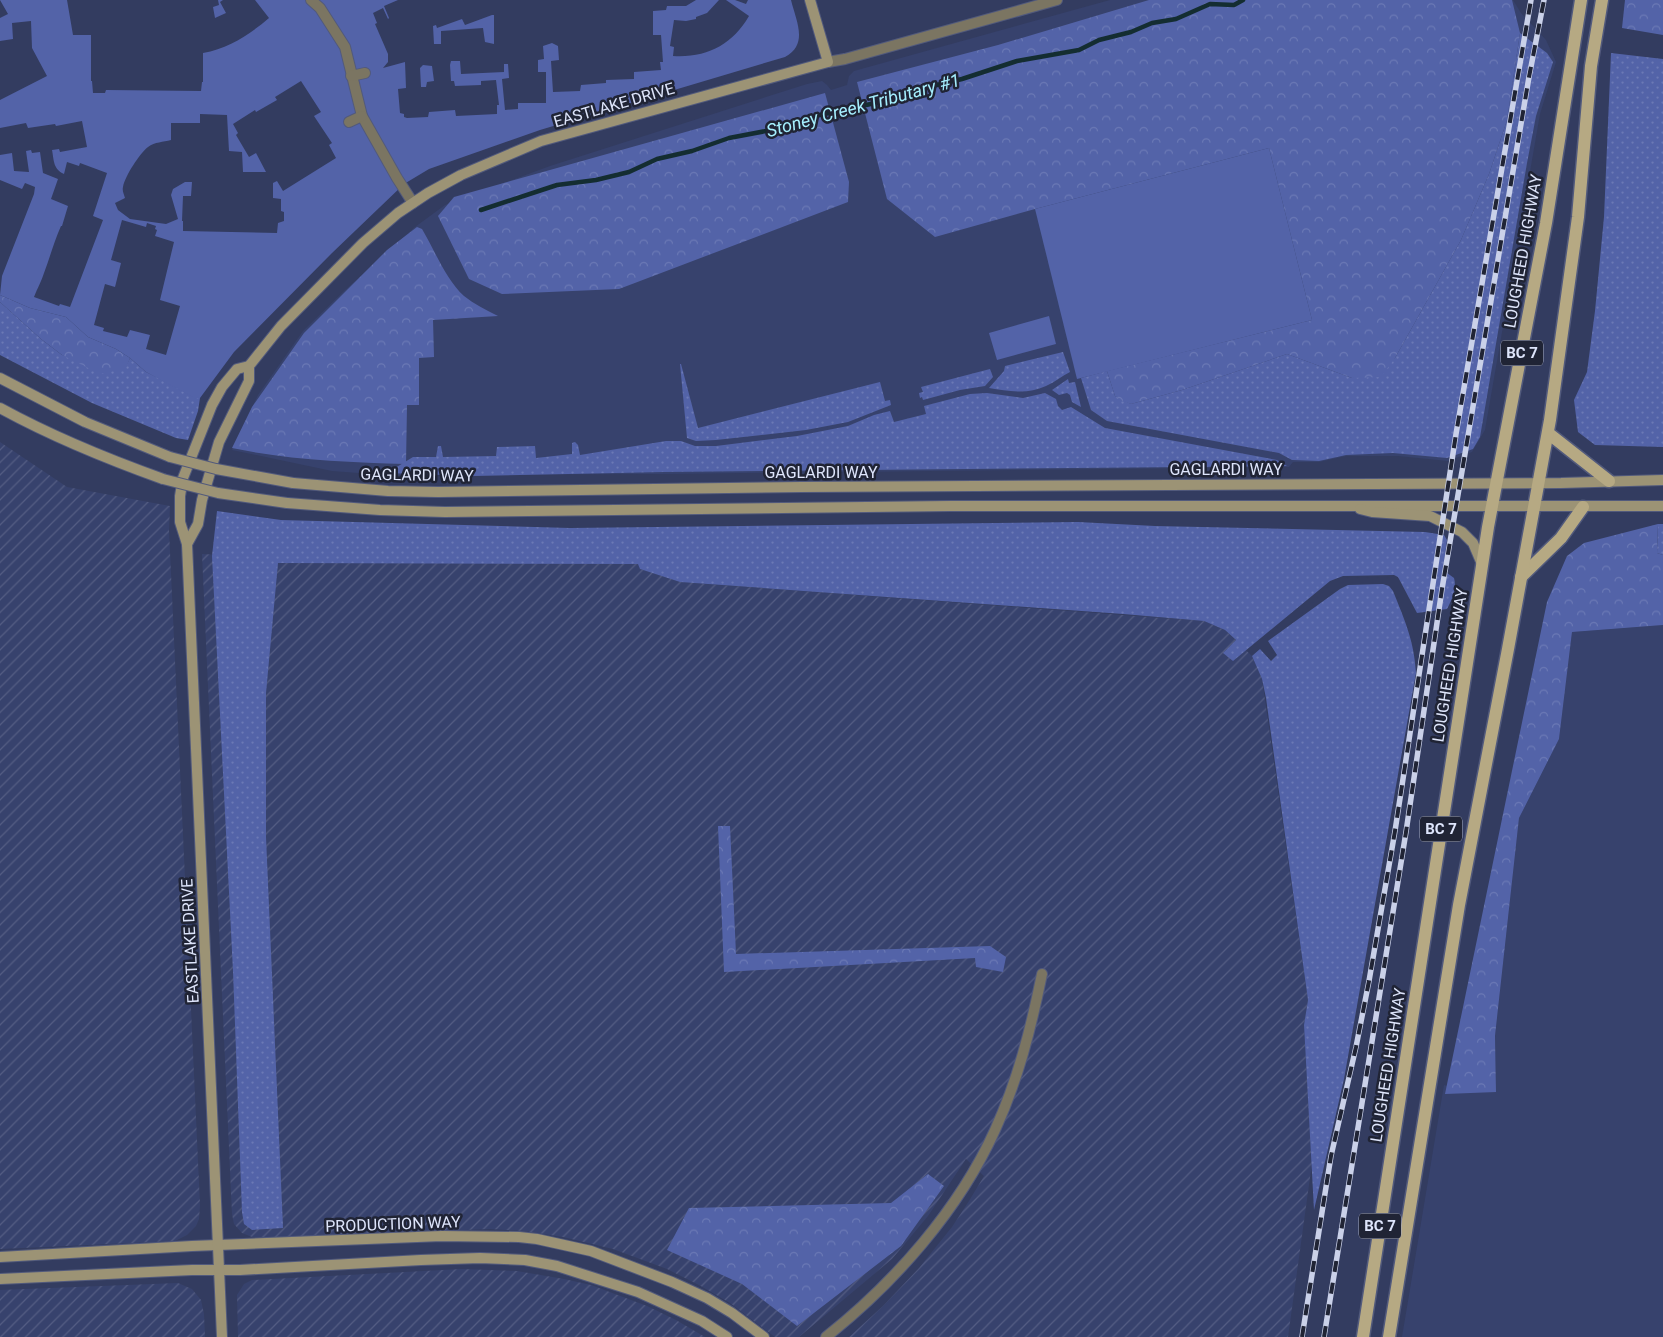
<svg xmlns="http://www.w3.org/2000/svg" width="1663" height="1337" font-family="Roboto,sans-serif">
<defs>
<pattern id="industrial-furrows" width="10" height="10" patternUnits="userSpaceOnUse" patternTransform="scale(1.25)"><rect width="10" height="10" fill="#37426d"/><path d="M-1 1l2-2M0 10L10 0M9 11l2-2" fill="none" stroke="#545d83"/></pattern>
<pattern id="grass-dots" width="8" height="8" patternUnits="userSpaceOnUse" patternTransform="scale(1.25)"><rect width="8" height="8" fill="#5363a8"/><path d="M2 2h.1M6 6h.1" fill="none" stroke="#6b79b5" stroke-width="1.8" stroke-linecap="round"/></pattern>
<pattern id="forest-crowns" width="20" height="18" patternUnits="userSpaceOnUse" patternTransform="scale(1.25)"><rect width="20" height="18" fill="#5363a8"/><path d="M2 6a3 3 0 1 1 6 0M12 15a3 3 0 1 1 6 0" fill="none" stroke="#6b79b5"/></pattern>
</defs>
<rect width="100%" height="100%" fill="#333c60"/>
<g fill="#37426d">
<polygon points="1110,0 1513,0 1521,13 1546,40 1556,62 1540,114 1485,430 1472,452 1448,461 1398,456 1346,456 1319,462 1293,462 1289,467 663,474 385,475 332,471 232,450 258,395 303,331 344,291 415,227 445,205 550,166 807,84 822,81 827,85 831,90 847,85 849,76 854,71"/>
<polygon points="1663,625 1663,1337 1402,1337 1444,1085 1451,1087 1496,1089 1495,1036 1519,818 1559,739 1572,632"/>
</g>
<g fill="url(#industrial-furrows)">
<polygon points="0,442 67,487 170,506 169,530 200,1205 199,1219 196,1226 187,1235 175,1241 0,1249"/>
<polygon points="202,554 361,562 639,564 640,569 680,582 1204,621 1225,630 1252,656 1262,679 1308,1000 1304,1025 1312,1163 1288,1337 849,1337 883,1306 919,1268 952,1227 969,1201 984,1176 966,1159 928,1216 892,1259 799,1337 775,1337 730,1303 699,1285 667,1269 613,1249 563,1237 524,1231 490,1229 280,1237 252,1237 242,1233 234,1224 232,1214"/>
<polygon points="462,1269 517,1271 564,1279 591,1285 647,1306 676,1320 705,1337 238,1337 237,1295 244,1284 252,1280"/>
<polygon points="178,1283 192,1289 201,1300 204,1314 205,1337 0,1337 0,1290"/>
</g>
<g fill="url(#grass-dots)">
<polygon points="1520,33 1547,53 1553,62 1536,116 1527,163 1480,437 1473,449 1447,458 1393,453 1346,455 1319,461 1292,460 1279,453 1107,421 1091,410 1081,378 1107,371 1115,396 1131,404 1182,390 1287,354 1352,378 1395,358 1461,240 1489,174 1507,120"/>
<polygon points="1611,53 1663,59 1663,447 1595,445 1578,432 1574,400 1587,372 1595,311 1604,217"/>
<polygon points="0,302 41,339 62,355 125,368 130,358 146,372 200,398 198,411 188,440 176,438 92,403 0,355"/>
<path d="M1063 352 1070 372C1062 376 1055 382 1046 386 1027 395 1009 391 989 388L1004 371 1005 366Z"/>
<polygon points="680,364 681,364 698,428 880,382 885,401 890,400 891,405 848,422 806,430 716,440 696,441 687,438"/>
<polygon points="990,369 993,377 985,386 960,390 923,400 922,397 920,398 919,393 923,392 921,387"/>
<polygon points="1068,379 1069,383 1075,382 1081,407 1072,402 1070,395 1067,393 1059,395 1052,390"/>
<polygon points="987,393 1023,398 1045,393 1056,399 1058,406 1062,410 1071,407 1105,428 1277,460 1287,466 664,472 473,476 387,473 413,457 436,457 438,446 441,446 443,457 496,456 497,447 535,446 536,458 572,454 572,443 575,442 578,445 580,455 666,441 681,441 695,446 716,446 797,436 848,426 874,415 890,411 894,422 926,414 924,406 970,394"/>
<path d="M217 511 281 520 570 528 1078 522 1155 526 1425 532 1444 535 1447 540 1443 570 1454 578C1457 588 1452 600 1447 609L1417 613 1398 577 1394 575 1343 576 1330 581 1233 661 1223 653 1236 640 1225 630 1204 621 1123 614 680 582 640 569 638 564 278 563 266 693V837L283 1228 252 1230 244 1224 242 1212 233 971 212 556Z"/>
<polygon points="1658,524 1663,524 1663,555 1657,553"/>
<path d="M1383 584 1389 586 1393 591C1405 621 1414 640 1416 673L1344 1079 1314 1210 1304 1025 1308 1000 1266 698 1262 679 1252 656 1260 649 1271 661 1277 655 1268 641 1340 589 1348 585Z"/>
</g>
<g fill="url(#forest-crowns)">
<polygon points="1149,0 1512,0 1520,33 1507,120 1489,174 1461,240 1395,358 1381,377 1352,378 1287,354 1182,390 1131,404 1123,401 1115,396 1107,371 1312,320 1269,148 1035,209 935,237 887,199 857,82 998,45"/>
<polygon points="1625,0 1663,0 1663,35 1622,28"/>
<polygon points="825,93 849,182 848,202 619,289 502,294 469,279 438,216 454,197"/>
<path d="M417 227 422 229C434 249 446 280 464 296 474 304 486 310 498 316L433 320 434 357 419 358V405H407L406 464C348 462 289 460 232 448L252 407 304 333 387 250Z"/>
<polygon points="0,295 30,308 66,317 88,337 116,349 130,358 126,368 100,374 62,355 41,339 0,302"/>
<polygon points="1658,524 1657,553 1663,555 1663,625 1572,632 1559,739 1519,818 1495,1036 1496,1092 1445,1094 1547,602 1567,556 1584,543"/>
<polygon points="718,826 730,826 736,954 990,946 1006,957 1003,972 976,967 975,958 724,972"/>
<polygon points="928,1174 944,1186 901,1246 797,1326 742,1284 667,1250 689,1208 891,1203"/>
</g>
<g fill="#5363a8" fill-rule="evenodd">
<path d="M0 0H67L73 35H91V81H92L93 93H105L106 90 201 91 202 82H203V53C229 48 249 35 269 18L255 0H398L384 6 389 18 388 19 383 8 373 13 377 23 375 24 388 54V62L383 68 405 62 406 88 398 89 400 113 404 114V117L407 118 428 117 429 112 455 110 456 116 497 114V105H499L496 80 481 81V85L455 86 454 81H451L450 65 451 61H460L461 74 504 72V64H508L509 78 502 79 505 110 518 109V103H546V72H538V60L544 59 543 46 552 43 558 46 559 60 551 61 553 92 580 91 581 85 606 83V80L634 79V72L661 70 660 62H663L661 35H653V11L666 10 667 6H686L696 0H719L707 13 696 17V19L686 21 674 20 670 46 674 47 673 56C707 58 732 45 749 16L726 0H735L746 4 748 0H791C796 21 809 44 785 57L540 130 429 169 404 184 332 253 234 352 200 398 193 399V397L146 372 130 358 116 349 88 337 66 317 30 308 0 295 2 276 34 194 35 187 25 183 22 189 0 180V155L12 153 14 171 29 172 26 151 31 150 32 153 40 152 43 173 58 179 51 199 68 206 62 226H61C54 242 50 257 44 273 41 282 38 287 34 297L59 306 60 304 70 307 103 220 93 216 107 173 80 163 79 166 67 162 64 174C53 169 54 160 52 150L59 149 60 152 87 147 82 121 56 126 55 124 28 128 26 123 0 128V100L47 76 32 48 31 21 12 23 13 39 0 41V18L8 14ZM301 81 321 112 314 116 332 143 329 145 336 158 283 191 277 181 273 183V198L281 199V211L284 212V221L278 223 277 233 183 231V221H182L183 196H191L192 182H185L173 189 171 195 178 219 166 224 130 219 118 210 115 203 125 198C124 194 122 191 123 187 125 176 140 153 148 147 155 142 163 142 171 140V123H200V114L227 115 229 151 242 152 243 172H266L256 153 249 157 236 135 238 133 233 124 255 110 256 112 277 100 275 97ZM122 220 146 227 147 223 156 226 155 229 157 230 155 236 174 242 160 300 180 306 166 355 146 349 150 335 130 330 127 337 103 331 104 328 94 325 105 284 115 287 121 263 111 260Z"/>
<polygon points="218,0 223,0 220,2 226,13 215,18 213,7 219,5"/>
<polygon points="492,15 494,15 494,44 485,42 483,28 441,31 441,44 434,44 433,26 436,25 437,28 462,19 465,25"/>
<polygon points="423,65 432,66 434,81 427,82 426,87 421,87 420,68"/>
<polygon points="1269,148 1312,320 1077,379 1035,209"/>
<polygon points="1049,316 1056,344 997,360 989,333"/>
</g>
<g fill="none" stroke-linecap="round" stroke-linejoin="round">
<polyline stroke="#142d31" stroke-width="4.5" points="481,210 557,185 596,180 629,172 657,159 692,151 729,138 782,128 815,116 880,102 920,89 962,79 1017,61 1079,50 1099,40 1131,32 1152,23 1176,19 1210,4 1234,5 1243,0"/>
<g stroke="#525a7c" stroke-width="12">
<g id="street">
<polyline points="311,0 320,8 345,47 362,116 397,178 413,203"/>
<polyline points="828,62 845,59 1057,0"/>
<polyline points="351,76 365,73"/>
<polyline points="349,122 362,116"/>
<path d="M826 1337C894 1283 959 1210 995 1130 1018 1080 1031 1028 1042 974"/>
</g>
</g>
<g stroke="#525a7c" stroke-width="12">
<g id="secondary">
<polyline points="0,378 85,422 170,457"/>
<path d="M0 408C53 437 107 459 163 479"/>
<polyline points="293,483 388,491 438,492 802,487 1561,483 1663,480"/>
<polyline points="287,503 380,510 445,512 950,506 1663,506"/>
<polyline points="1360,509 1372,512 1430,516 1462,532 1473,543 1482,564"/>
<polyline points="187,544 198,524 202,500 219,442 249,381 249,366"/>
<polyline points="0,1257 192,1246 442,1236 519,1237 537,1239 591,1251 672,1282 707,1298 732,1313 764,1337"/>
<polyline points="0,1279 192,1270 240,1270 421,1260 480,1258 525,1260 557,1266 638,1292 702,1321 727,1337"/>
<polyline points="222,1337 187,544 180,522 180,496 183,478 212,405 222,387 237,369 249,366 281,326 363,243 398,213 428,193 461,175 541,141 828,62 810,0"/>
</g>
</g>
<g stroke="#525a7c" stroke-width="15">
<g id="primary">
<polyline points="1548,433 1609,481"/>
<polyline points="1521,577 1561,538 1583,507"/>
<polyline points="1363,1337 1488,527 1546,223 1581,0"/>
<polyline points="1389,1337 1459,905 1508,649 1550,420 1578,217 1591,66 1602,0"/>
</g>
</g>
<use href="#street" stroke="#7b7562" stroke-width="10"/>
<use href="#secondary" stroke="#9c9375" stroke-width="10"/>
<use href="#primary" stroke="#b6a983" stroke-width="12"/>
<g stroke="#cad1e9" stroke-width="5.5">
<g id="rail">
<polyline points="1302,1337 1331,1156 1356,1047 1369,981 1395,831 1456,434 1531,0"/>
<polyline points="1324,1337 1406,832 1442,589 1529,77 1544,0"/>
</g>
</g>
<use href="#rail" stroke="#202435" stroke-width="4" stroke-dasharray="11" stroke-linecap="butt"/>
<g stroke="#525a7c" stroke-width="12" stroke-linecap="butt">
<g id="secondary-bridge">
<polyline points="170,457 216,469 293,483"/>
<polyline points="163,479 218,493 287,503"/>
</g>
</g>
<use href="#secondary-bridge" stroke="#9c9375" stroke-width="10"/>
</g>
<g text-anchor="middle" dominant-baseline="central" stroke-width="5" stroke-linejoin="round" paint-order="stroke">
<g fill="#202435" stroke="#a5abc0" stroke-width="1">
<rect x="1501" y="340.5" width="42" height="25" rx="4"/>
<rect x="1420" y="816.5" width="42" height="25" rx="4"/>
<rect x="1359" y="1213.5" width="42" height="25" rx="4"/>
</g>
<g font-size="15" font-weight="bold" fill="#dee5fb">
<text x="1522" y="353">BC 7</text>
<text x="1441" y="829">BC 7</text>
<text x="1380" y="1226">BC 7</text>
</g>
<g font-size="16" fill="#dee5fb" stroke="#202435">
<text transform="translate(614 105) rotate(-16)">EASTLAKE DRIVE</text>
<text transform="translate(1523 251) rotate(-80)">LOUGHEED HIGHWAY</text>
<text x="1226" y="469">GAGLARDI WAY</text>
<text x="821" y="472">GAGLARDI WAY</text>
<text transform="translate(417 475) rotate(1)">GAGLARDI WAY</text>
<text transform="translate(1450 665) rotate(-81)">LOUGHEED HIGHWAY</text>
<text transform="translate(190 941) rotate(-93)">EASTLAKE DRIVE</text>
<text transform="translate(1388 1065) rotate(-81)">LOUGHEED HIGHWAY</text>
<text transform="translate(393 1224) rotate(-2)">PRODUCTION WAY</text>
</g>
<g font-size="18" font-style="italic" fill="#a5effe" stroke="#202435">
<text transform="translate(863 105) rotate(-15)">Stoney Creek Tributary #1</text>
</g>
</g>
</svg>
